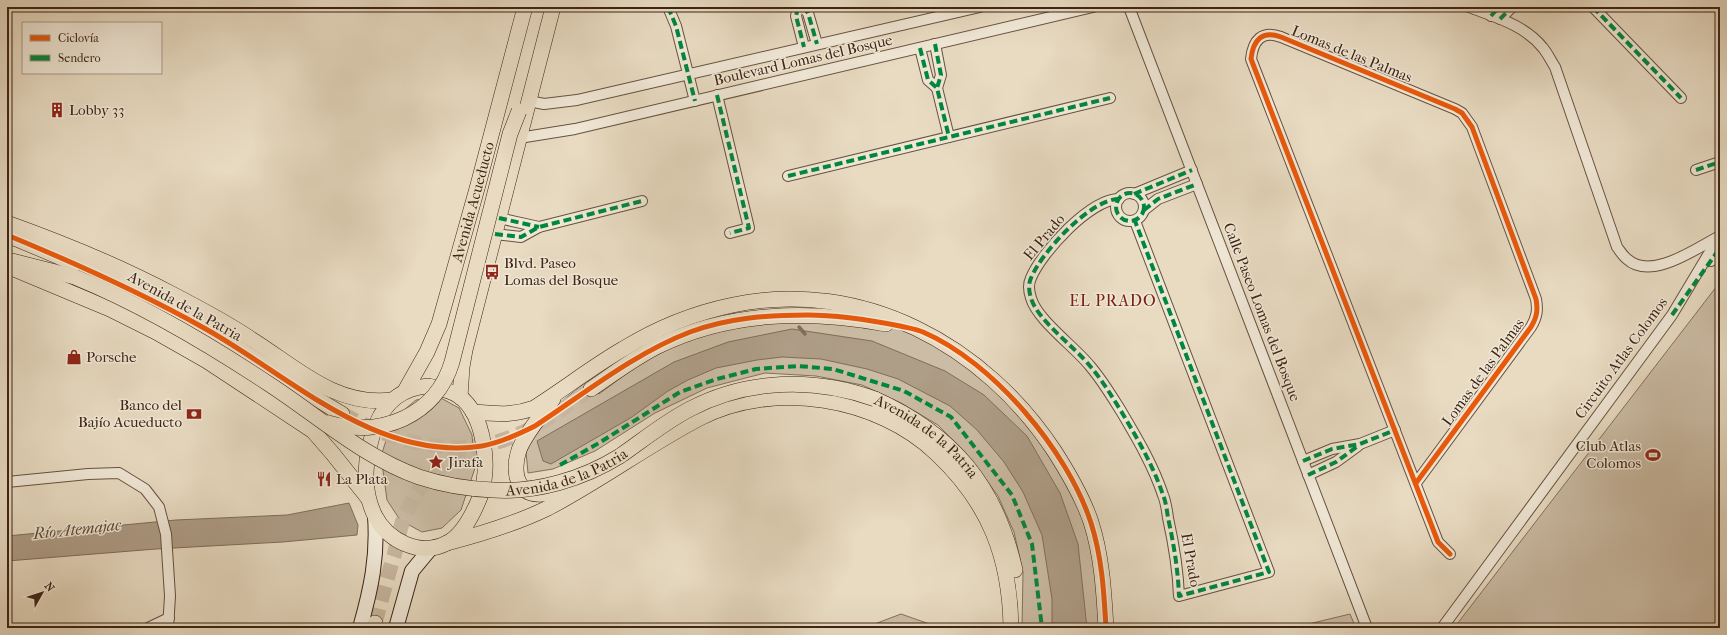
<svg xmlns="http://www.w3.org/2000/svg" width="1727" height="635" font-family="'IM FELL French Canon',serif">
<rect width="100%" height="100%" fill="#e8dbc2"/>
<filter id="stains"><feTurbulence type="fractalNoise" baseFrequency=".005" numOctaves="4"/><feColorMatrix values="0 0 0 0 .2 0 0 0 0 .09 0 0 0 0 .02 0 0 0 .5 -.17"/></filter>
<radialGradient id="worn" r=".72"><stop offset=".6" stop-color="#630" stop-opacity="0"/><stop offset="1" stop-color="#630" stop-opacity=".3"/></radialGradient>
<g fill="#cbbca5" stroke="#84705d">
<polygon points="1720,282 1720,628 1454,628"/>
<polygon points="822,316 922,332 1007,394 1078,497 1095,551 1102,628 1022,628 1023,572 1014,532 998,496 971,459 938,425 901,403 862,385 816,376 765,373 707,388 655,413 595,451 553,469 528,473 526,452 537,429 557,405 587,381 599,394 638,365 677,344 711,331"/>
<polygon points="439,397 459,408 472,435 475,468 461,510 442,528 422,532 400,520 387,500 381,456 393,419 416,400"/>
<polygon points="901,614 941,628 864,628"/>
<polygon points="1350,614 1356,628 1292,628"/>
</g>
<g fill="#ae9d87" stroke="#816d59">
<polygon points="792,329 872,341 945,371 984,395 1027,436 1060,493 1078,544 1087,628 1052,628 1052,599 1042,535 1023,492 1004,462 977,430 950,406 898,379 867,369 821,359 782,357 757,360 716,368 688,380 668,391 632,417 551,464 543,461 537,441 674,362 728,342"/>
<polygon points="349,503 358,525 357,535 283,542 156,549 7,561 7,536 176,520 287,515"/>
</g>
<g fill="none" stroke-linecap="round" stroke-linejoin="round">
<polyline stroke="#816d59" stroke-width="3.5" points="799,327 805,334"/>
<g stroke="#c6b69f" stroke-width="15" stroke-dasharray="15 8" stroke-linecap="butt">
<path d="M342 414C405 447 470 463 535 426 555 415 573 401 591 389"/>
<path d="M375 623C381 601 387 578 394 556 398 539 401 521 409 506 421 480 447 459 474 449"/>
</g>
<g stroke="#685240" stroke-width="12">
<g id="street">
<polyline points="668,7 676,26 695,101"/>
<polyline points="798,7 796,16 804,47"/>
<polyline points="803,7 808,13 817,44"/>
<polyline points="1129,7 1367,628"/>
<path d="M1469 7C1495 17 1525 25 1543 48 1548 54 1551 61 1555 67L1617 247C1620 251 1623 256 1627 259 1651 281 1695 249 1718 237"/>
<polyline points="1593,7 1681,98"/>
<polyline points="1491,16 1499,7"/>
<polyline points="1500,19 1512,7"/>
<polyline points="935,44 941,75 937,88 949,137"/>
<polyline points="920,48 928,80 937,88"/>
<polyline points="717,95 749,228 730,233"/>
<polyline points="529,101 544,104 577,100 980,7"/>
<polyline points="519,138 575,129 1093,7"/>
<polyline points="1696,170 1720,162"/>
<polyline points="788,176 1110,98"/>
<circle cx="1130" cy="207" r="14"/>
<polyline points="1134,194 1192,170"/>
<path d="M1119 199C1090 199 1041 253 1031 278 1028 284 1029 292 1031 298 1037 320 1075 347 1090 366 1102 380 1111 395 1121 411 1137 438 1153 465 1163 495 1166 502 1167 511 1168 518 1174 545 1178 570 1179 596L1269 572 1135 221"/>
<polyline points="1144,210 1158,199 1197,184"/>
<polyline points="499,218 539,227"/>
<polyline points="495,234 521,237 539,227 642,201"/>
<polyline points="1711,261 1720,254"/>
<polyline points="1303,461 1332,449 1360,444 1395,430"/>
<polyline points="1308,475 1336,462 1358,446"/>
<polyline points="7,482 88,474 119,473 145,489 159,507 166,534 170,596 168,628"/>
<path d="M1416 483 1531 327C1537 317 1538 310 1536 299L1472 127 1462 113 1455 109 1281 37C1262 30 1253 40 1251 59L1438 542 1450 554"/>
<polyline points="148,628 169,618"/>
<polyline points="1442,628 1672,315 1711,250 1720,237"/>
</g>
</g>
<g stroke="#3d2415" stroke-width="16">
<g id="secondary">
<path d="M360 628C371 589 378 557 375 516"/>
<polyline points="396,628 412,571 431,548"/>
</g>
</g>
<g stroke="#3d2415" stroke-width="16">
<g id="primary">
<path d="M7 223C63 243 119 266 172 294 199 308 226 322 251 339 296 367 335 407 392 400"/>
<path d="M7 235C75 263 142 292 205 328 252 355 295 387 342 414"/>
<polyline points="12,261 75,277"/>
<polyline points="7,266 110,309 156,332 207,361 313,431 333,454 368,498"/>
<path d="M428 386C438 388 450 390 459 396 486 416 490 469 480 497 473 514 463 535 447 543 420 557 388 541 375 516 361 488 365 454 376 425 386 401 402 388 428 386Z"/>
<path d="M591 389C613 374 634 358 658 346 730 311 808 310 886 324"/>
<path id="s1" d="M405 391 427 352 439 324 478 185 525 7"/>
<polyline points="460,397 462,367 465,350 553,7"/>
<path d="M553 399C542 415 526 432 519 450 516 459 515 468 517 477 525 505 555 492 574 485"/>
<path id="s2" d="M875 399C953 434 996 486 1015 570"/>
<path d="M473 412C496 414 512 416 534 408 564 389 592 367 623 349 657 328 694 313 733 305 862 278 985 345 1055 452 1069 474 1083 498 1091 522 1102 556 1104 593 1106 628"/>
<path d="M447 543C482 534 515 524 548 508 600 481 648 445 700 418 774 380 878 397 937 454 989 503 1010 557 1011 628"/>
<polyline points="373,628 375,623"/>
</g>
</g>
<use href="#street" stroke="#f0e8d7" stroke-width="10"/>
<use href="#secondary" stroke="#f0e8d7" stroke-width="14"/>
<use href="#primary" stroke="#e8dbc2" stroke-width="15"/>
<g stroke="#3d2415" stroke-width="16" stroke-linecap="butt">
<g id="primary-bridge">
<path id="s3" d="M75 277C143 305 207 343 269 384 318 416 363 457 419 477 443 485 468 489 493 490 536 493 583 479 620 456 643 440 665 422 690 409 747 379 815 377 875 399"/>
<path d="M328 423C381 438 436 416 452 362L510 134 519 111"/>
</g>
</g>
<use href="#primary-bridge" stroke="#e8dbc2" stroke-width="15"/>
<g stroke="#00873e" stroke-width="4" stroke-dasharray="8 4" stroke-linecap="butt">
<polyline points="668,7 676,26 695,101"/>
<polyline points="798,7 796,16 804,47"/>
<polyline points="803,7 808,13 817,44"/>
<polyline points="1593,7 1681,98"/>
<polyline points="1491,16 1499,7"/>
<polyline points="1500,19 1512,7"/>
<polyline points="935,44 941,75 937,88 949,137"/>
<polyline points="920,48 928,80 937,88"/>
<polyline points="717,95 749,228 730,233"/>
<polyline points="1696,170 1720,162"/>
<polyline points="788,176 1110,98"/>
<circle cx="1130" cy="207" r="14"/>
<polyline points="1134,194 1192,170"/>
<path d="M1119 199C1090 199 1041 253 1031 278 1028 284 1029 292 1031 298 1037 320 1075 347 1090 366 1102 380 1111 395 1121 411 1137 438 1153 465 1163 495 1166 502 1167 511 1168 518 1174 545 1178 570 1179 596L1269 572 1135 221"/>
<polyline points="1144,210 1158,199 1197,184"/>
<polyline points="499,218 539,227"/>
<polyline points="495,234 521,237 539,227 642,201"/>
<polyline points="1672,315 1720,248"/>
<polyline points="1303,461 1332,449 1360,444 1395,430"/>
<polyline points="560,465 599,443 680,392 717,379 756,369 798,366 833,369 904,391 951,417 1012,495 1032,544 1042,628"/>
<polyline points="1308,475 1336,462 1358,446"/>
</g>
<g stroke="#f0e8d7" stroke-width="8">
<g id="cycleway">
<path d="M7 235C75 263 140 292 204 328 289 375 376 462 482 446 500 443 519 434 535 426 585 393 635 353 690 332 728 318 767 315 807 315 838 315 870 320 900 326 908 328 916 329 923 332 993 362 1068 451 1091 523 1102 557 1104 593 1106 628"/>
<path d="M1416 483 1531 327C1537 317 1538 310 1536 299L1472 127 1462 113 1455 109 1281 37C1262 30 1253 40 1251 59L1438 542 1450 554"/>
</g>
</g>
<use href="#cycleway" stroke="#e8590c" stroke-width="5"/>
</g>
<defs>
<g id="building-bare" transform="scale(1.2)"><path d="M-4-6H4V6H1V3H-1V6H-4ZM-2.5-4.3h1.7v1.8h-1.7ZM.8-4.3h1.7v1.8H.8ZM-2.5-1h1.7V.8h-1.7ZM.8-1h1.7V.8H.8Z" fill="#8f2418" stroke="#f0e8d7" stroke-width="2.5" paint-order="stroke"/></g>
<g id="bus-bare" transform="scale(1.2)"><path d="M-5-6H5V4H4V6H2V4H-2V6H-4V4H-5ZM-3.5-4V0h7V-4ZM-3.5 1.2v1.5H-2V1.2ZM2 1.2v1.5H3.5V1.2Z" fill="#8f2418" stroke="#f0e8d7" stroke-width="2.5" paint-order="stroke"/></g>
<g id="shop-bare" transform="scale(1.2)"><path d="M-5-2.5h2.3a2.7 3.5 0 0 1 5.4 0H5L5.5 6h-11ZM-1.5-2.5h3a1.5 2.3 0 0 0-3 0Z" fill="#8f2418" stroke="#f0e8d7" stroke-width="2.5" paint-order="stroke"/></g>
<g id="bank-bare" transform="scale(1.2)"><path d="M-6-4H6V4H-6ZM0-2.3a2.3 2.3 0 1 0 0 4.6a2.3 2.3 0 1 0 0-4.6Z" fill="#8f2418" stroke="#f0e8d7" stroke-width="2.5" paint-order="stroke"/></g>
<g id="stadium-bare" transform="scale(1.2)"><path d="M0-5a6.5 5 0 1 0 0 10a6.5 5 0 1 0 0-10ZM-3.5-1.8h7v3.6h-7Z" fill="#8f2418" stroke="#f0e8d7" stroke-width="2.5" paint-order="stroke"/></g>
<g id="sight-bare" transform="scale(1.2)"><path d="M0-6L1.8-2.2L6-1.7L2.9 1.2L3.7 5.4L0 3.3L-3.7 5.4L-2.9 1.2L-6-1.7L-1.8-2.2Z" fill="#8f2418" stroke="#f0e8d7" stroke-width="2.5" paint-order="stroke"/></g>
<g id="restaurant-bare" transform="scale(1.2)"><path d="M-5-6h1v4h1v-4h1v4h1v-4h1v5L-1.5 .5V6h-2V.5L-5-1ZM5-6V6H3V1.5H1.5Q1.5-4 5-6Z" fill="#8f2418" stroke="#f0e8d7" stroke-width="2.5" paint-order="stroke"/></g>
</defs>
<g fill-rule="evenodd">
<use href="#building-bare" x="57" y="110"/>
<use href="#bus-bare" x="492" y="272"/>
<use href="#shop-bare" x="74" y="357"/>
<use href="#bank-bare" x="194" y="414"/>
<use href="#stadium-bare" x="1653" y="455"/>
<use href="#sight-bare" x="436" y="462"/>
<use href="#restaurant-bare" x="324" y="479"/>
</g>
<g text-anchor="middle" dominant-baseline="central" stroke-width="3" stroke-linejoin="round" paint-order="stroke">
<g font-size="15" fill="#3d2415" stroke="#f0e8d7">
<text transform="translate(1352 54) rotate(22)">Lomas de las Palmas</text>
<text transform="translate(803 60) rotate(-13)">Boulevard Lomas del Bosque</text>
<text stroke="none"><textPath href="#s1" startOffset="202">Avenida Acueducto</textPath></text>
<text transform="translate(1044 237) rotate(-50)">El Prado</text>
<text transform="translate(185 306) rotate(29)">Avenida de la Patria</text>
<text transform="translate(1262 312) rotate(69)">Calle Paseo Lomas del Bosque</text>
<text transform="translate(1621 358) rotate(-54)">Circuito Atlas Colomos</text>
<text transform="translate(1483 372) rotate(-54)">Lomas de las Palmas</text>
<text stroke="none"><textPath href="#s2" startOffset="64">Avenida de la Patria</textPath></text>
<text stroke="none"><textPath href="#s3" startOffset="551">Avenida de la Patria</textPath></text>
<text transform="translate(1191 560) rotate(80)">El Prado</text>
</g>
<g font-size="15" fill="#3d2415" stroke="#f0e8d7" text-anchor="start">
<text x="69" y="110">Lobby 33</text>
<text x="504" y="263">Blvd. Paseo<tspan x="504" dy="17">Lomas del Bosque</tspan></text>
<text x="86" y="357">Porsche</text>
<text x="182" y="405" text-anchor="end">Banco del<tspan x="182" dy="17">Bajío Acueducto</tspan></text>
<text x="1641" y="446" text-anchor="end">Club Atlas<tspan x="1641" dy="17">Colomos</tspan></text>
<text x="448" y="462">Jirafa</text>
<text x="336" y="479">La Plata</text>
</g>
<g font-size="16" letter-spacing="1" fill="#7a1f14" stroke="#f0e8d7">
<text x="1113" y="300">EL PRADO</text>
</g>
<g font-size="16" font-style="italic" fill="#5f4837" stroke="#f0e8d7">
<text transform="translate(77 529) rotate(-6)">Río Atemajac</text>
</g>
</g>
<rect width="1727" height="635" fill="none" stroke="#e8dbc2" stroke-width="24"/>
<rect x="8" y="8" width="1711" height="619" fill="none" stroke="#3d2415" stroke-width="2"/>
<rect x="12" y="12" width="1703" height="611" fill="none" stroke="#3d2415"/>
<rect x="22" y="22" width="140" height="52" fill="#f0e8d7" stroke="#a89a89"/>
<rect x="30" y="35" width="20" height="6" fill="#e8590c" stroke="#a89a89"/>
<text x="58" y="42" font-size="12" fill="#3d2415">Ciclovía</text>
<rect x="30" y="55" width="20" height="6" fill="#00873e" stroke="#a89a89"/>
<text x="58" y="62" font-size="12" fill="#3d2415">Sendero</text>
<g transform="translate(42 593) rotate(51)" stroke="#f0e8d7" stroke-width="3" paint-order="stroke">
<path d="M0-3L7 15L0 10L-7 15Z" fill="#3d2415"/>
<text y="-6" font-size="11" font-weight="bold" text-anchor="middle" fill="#3d2415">N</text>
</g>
<rect width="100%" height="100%" filter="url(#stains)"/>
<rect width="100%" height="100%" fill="url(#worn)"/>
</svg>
